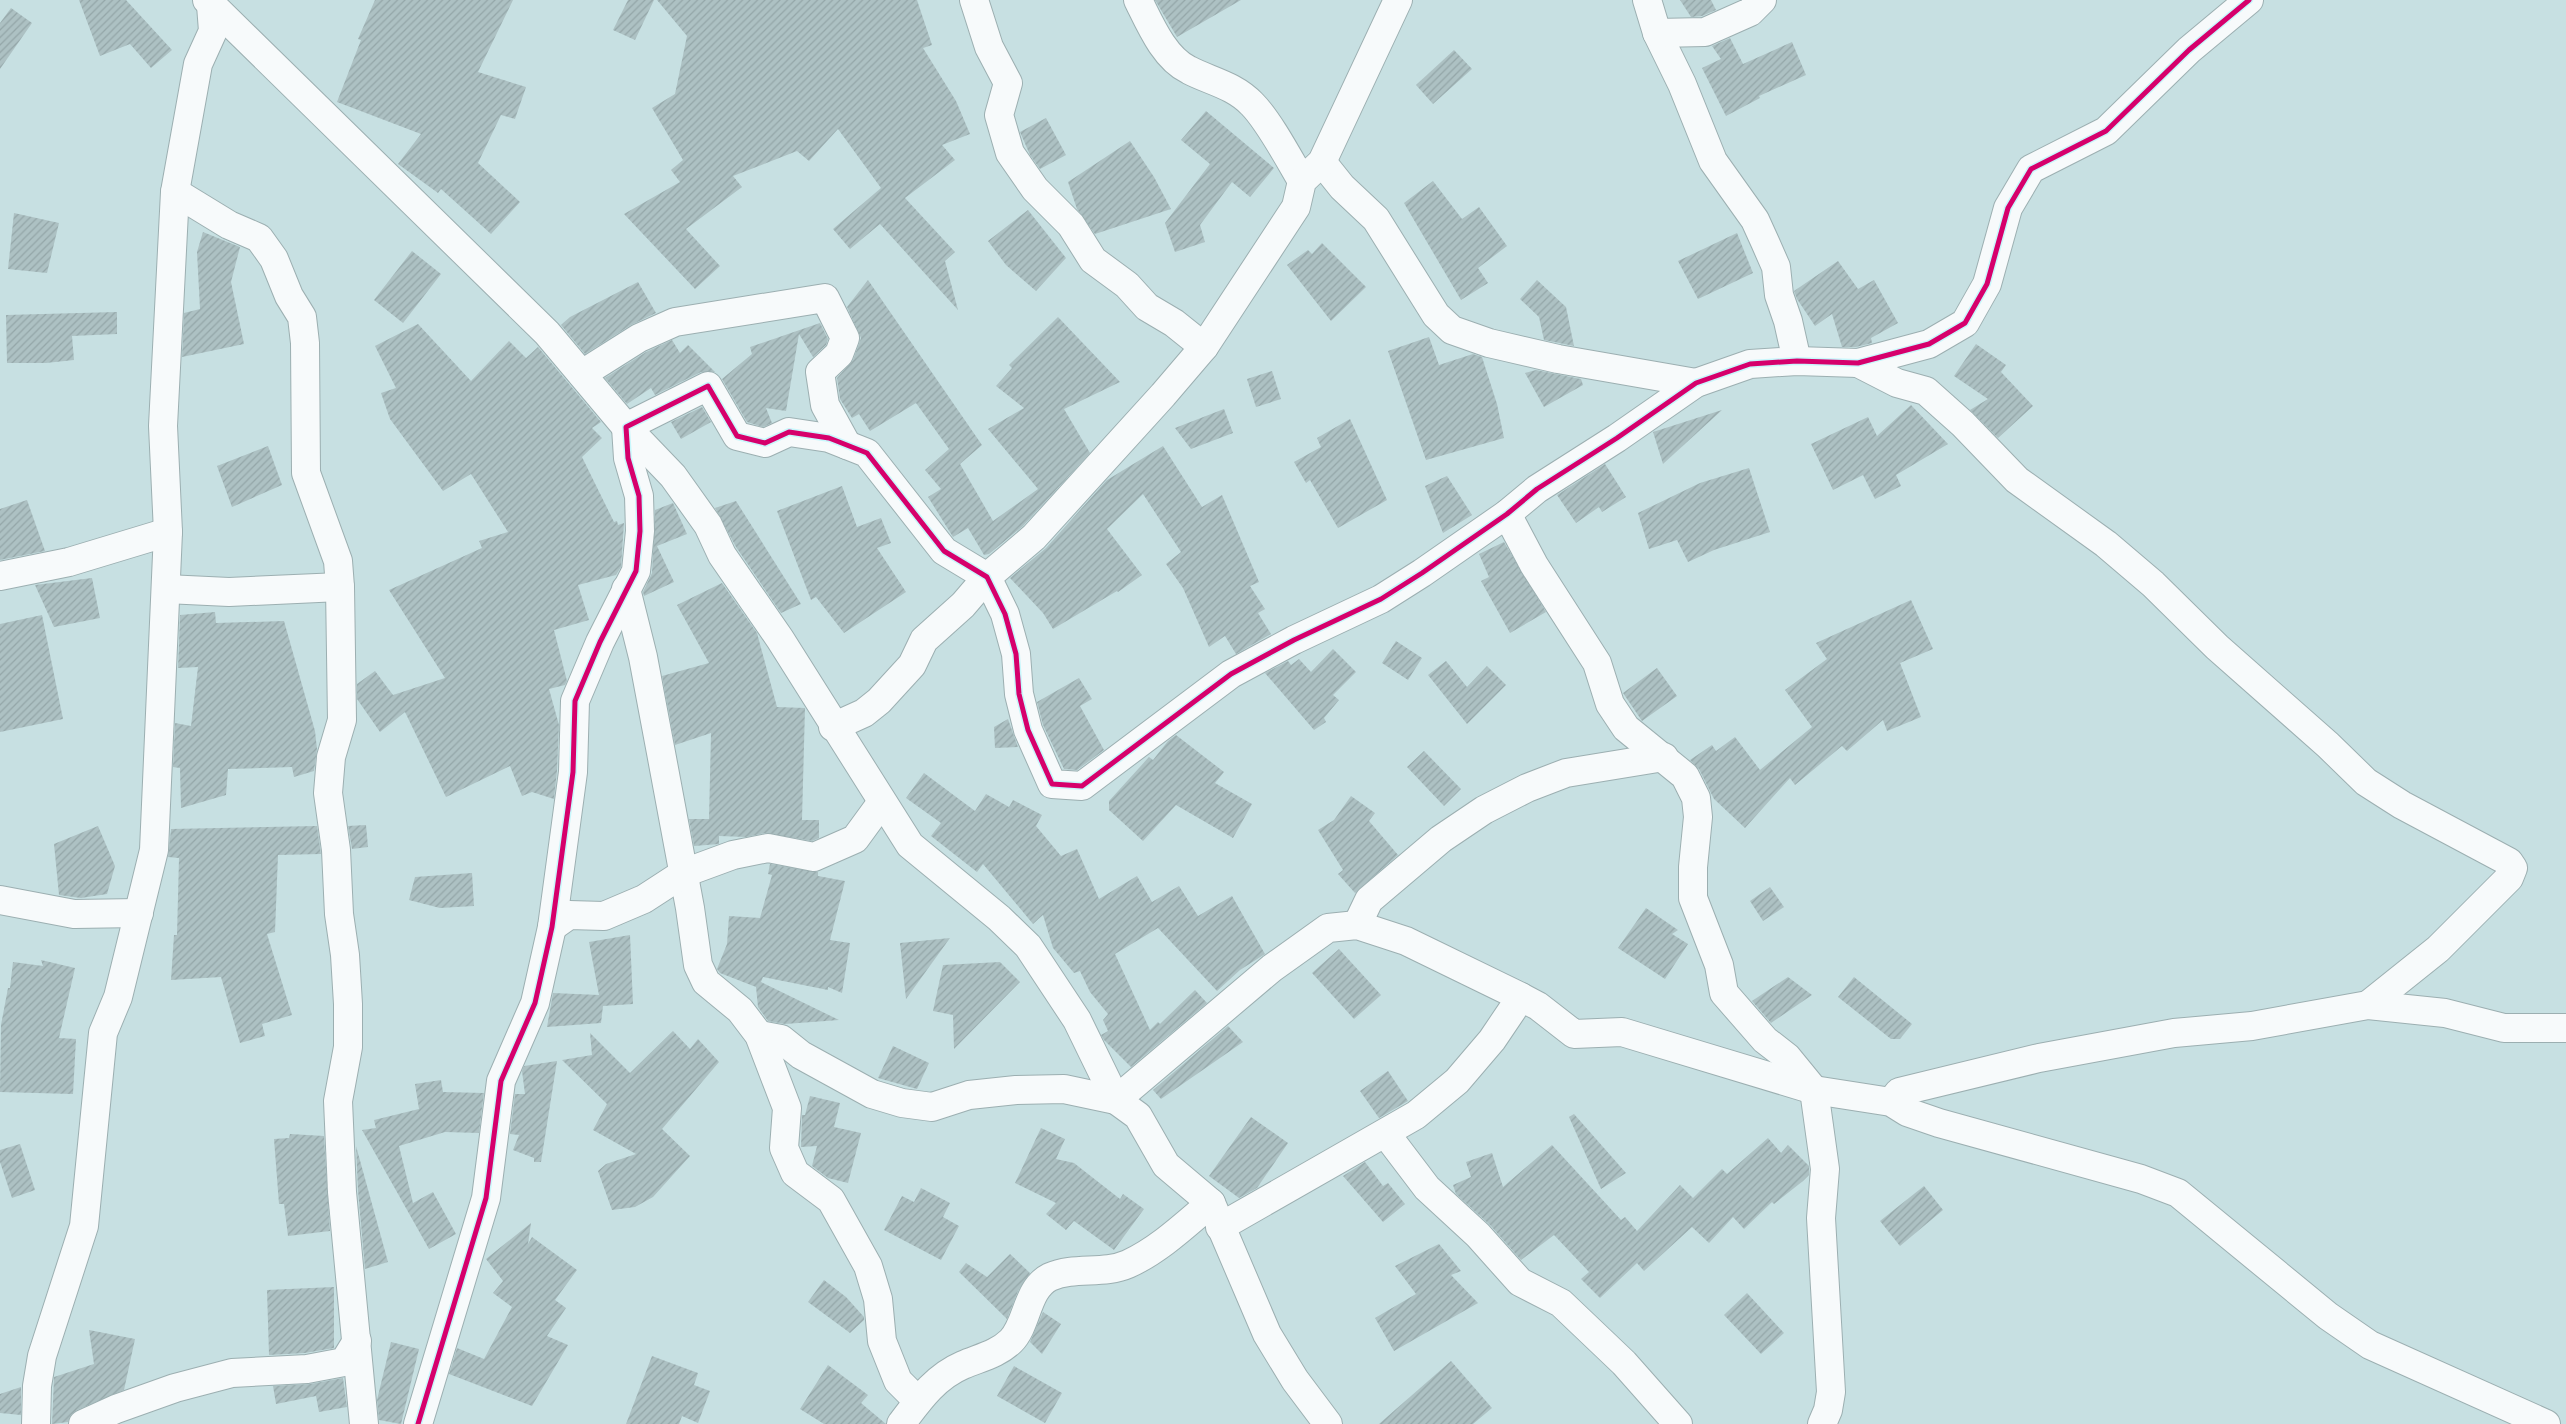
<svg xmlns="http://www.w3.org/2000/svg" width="2566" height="1424" font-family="'Asap Condensed',sans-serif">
<defs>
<pattern id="building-hatch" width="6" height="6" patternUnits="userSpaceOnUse" patternTransform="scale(1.25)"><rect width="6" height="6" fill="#adc1c3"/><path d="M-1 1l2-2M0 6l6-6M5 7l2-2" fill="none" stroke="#94a6a8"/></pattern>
</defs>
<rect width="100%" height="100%" fill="#c7e0e2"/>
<g fill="url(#building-hatch)">
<polygon points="79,0 126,0 172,50 151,68 130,44 100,56"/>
<polygon points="375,0 513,0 478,72 526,87 515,119 501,115 478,163 520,202 491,234 441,189 438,193 398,164 421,134 337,102 361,40 358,39"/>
<polygon points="628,0 654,0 635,40 613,30"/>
<polygon points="657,0 917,0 932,45 923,48 956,101 970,134 942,145 955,160 905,198 955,252 945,261 958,310 880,224 850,249 833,229 881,188 838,129 809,161 797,151 733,176 742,187 686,229 720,266 695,289 624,214 680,182 671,170 683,160 652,108 675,94 687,36"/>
<polygon points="1155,0 1241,0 1177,37"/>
<polygon points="1680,0 1711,0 1716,10 1702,16 1691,17"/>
<polygon points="11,8 32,23 0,69 0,23"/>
<polygon points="1730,38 1743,64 1792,42 1806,75 1759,96 1760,98 1726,116 1702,68 1721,59 1712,46"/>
<polygon points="1454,50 1472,69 1433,104 1416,85"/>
<polygon points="1206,111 1274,168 1250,197 1232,182 1200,225 1205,242 1175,252 1165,223 1210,164 1181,140"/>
<polygon points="1046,118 1066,155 1040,169 1030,155 1020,132"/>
<polygon points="1130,141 1154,177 1171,209 1095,234 1077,209 1068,182"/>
<polygon points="1433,181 1462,219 1479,207 1507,246 1478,268 1488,283 1461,300 1404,203"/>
<polygon points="1028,210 1066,258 1036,291 1006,265 988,241"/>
<polygon points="14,213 59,223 47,273 8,269"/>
<polygon points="203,232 240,247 231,282 244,344 182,357 184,313 200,309 197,252"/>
<polygon points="1737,233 1753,273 1698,299 1678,261"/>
<polygon points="1322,243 1366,287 1331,321 1287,265 1308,250 1312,254"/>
<polygon points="412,251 441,274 403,323 374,300"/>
<polygon points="1838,261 1858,289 1874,280 1898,323 1871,338 1872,343 1856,347 1842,347 1832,314 1815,326 1797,299 1794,291"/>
<polygon points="868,280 982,445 960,464 993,521 1038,489 988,429 1024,408 996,386 1012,368 1009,365 1058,317 1120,382 1064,409 1090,453 1023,526 989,554 984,555 968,528 953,537 928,497 941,489 925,470 949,449 916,403 870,431 859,414 852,418 840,399 837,378 853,360 861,338 847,307"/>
<polygon points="1537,280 1566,307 1574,346 1544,340 1539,317 1520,299"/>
<polygon points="638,282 656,313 631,325 585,354 561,325 570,317"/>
<polygon points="117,312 117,334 72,336 74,360 46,363 7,363 6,315"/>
<polygon points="820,323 828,339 826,345 813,357 799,334 786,411 766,408 772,423 763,427 747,422 722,379 752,354 750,347"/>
<polygon points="418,324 471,381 509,341 526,358 538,347 601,422 592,428 602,438 582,457 614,522 617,521 618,525 624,523 621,567 616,575 578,585 589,620 554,630 567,681 565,685 549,689 559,725 557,771 554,799 532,792 522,796 510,766 446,797 405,712 380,732 357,699 357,684 375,671 393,695 445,678 389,590 482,548 479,541 508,532 471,474 443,491 390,419 381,393 396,388 375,346"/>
<polygon points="1429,337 1439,365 1473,354 1482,357 1497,404 1504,438 1426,460 1388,351"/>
<polygon points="672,340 680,353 688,345 715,372 701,372 655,395 651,388 627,404 605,378 646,352"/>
<polygon points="1976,344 2006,365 2001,372 2033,406 1998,438 1970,410 1988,399 1954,376"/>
<polygon points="1536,370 1581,379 1583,385 1544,407 1525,373"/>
<polygon points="1272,371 1281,399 1256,407 1247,379"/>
<polygon points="1911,405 1948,444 1896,475 1901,486 1875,499 1863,475 1833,490 1811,444 1868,417 1877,436"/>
<polygon points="702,407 711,422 681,439 671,422"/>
<polygon points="1224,409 1233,433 1191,449 1175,428"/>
<polygon points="1722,410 1663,464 1653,432"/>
<polygon points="1350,419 1387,500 1338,528 1310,480 1306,483 1294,462 1321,447 1317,438"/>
<polygon points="268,446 282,485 232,507 217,466"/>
<polygon points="1163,446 1202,507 1222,495 1259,582 1250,586 1265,609 1258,613 1271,634 1236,654 1225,636 1209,647 1183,588 1166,564 1181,552 1143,494 1107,529 1142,575 1118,592 1117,591 1053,629 1043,613 1010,578 1046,548 1107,480"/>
<polygon points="1605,464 1626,497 1602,512 1599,507 1576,523 1557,495"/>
<polygon points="1749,468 1770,532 1714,550 1688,562 1677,540 1649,549 1638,513 1700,483"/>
<polygon points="1447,476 1472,515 1443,533 1425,486"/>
<polygon points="842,486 857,527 881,518 891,543 877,548 906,592 844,633 816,597 811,600 777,511"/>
<polygon points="27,500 45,551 0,560 0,509"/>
<polygon points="736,501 801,604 781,613 736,547 715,508"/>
<polygon points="673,503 687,534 657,546 674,582 644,596 643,592 652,573 655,510"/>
<polygon points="1504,542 1546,612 1510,633 1481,581 1489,577 1479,554"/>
<polygon points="92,578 100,618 54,627 35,585"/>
<polygon points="722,583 757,633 777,707 805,708 802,820 819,820 819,838 812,841 765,833 746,837 719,836 719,844 694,846 689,819 709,819 711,733 675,745 662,676 709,663 677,605"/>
<polygon points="1911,600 1933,649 1900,663 1921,717 1887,731 1883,720 1847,751 1842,746 1795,785 1790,778 1745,828 1714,799 1699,769 1690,760 1712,745 1716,751 1735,737 1760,770 1812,727 1785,690 1827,659 1816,643"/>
<polygon points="215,612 216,623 284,621 315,731 317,749 314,771 294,777 292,767 228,769 226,795 181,808 180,768 173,767 175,723 191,726 198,667 178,668 180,615"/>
<polygon points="42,615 63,719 0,732 0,624"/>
<polygon points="1396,641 1422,658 1408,680 1382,663"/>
<polygon points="1333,649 1356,672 1333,695 1339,700 1324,718 1326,722 1314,730 1265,673 1288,661 1291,665 1299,659 1311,672"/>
<polygon points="1446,661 1467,687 1487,666 1506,685 1467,724 1428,675"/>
<polygon points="1657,668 1677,696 1642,721 1623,693"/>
<polygon points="1079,678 1092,699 1080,706 1104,750 1077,770 1064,769 1043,725 1037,702"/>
<polygon points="1008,719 1018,747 995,748 994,727"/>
<polygon points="1176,735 1224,772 1215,783 1252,804 1233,838 1176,805 1143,841 1109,810 1109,801 1149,757 1153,760 1168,741"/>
<polygon points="1424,751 1461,789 1444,806 1407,767"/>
<polygon points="924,773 975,811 986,794 1009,807 1013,800 1042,815 1036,826 1061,856 1077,849 1099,899 1137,876 1152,902 1179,886 1198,916 1232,896 1265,954 1240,970 1217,991 1158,928 1115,954 1150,1030 1158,1022 1160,1024 1195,990 1207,1003 1131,1067 1104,1040 1101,1035 1108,1031 1103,1020 1108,1014 1090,992 1080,971 1074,973 1053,948 1043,915 1033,924 983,864 977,872 931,836 941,823 906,798"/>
<polygon points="1351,796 1375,813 1369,821 1398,855 1355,893 1338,874 1343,870 1318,830 1334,820"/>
<polygon points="366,825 368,847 352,849 348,826"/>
<polygon points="98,826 115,866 107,894 81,898 59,895 54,844"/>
<polygon points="317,826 321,854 278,855 275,932 267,934 292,1015 262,1024 265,1036 240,1043 221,977 171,980 174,935 177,935 179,858 168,857 171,829"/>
<polygon points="770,864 818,872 818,876 845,881 830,940 850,943 842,993 828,987 828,990 763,977 761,982 839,1020 785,1024 768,1021 758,1007 756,987 720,973 717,969 727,944 729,916 760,918 772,875 768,874"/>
<polygon points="472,873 474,906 440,908 409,900 415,877"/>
<polygon points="1770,887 1784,907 1763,921 1750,901"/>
<polygon points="1646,908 1678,930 1672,934 1688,944 1665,979 1618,948"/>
<polygon points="630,935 633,1004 603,1006 601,1023 547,1027 553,993 599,995 589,942"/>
<polygon points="950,938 906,999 900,943"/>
<polygon points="1339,949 1381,995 1354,1019 1312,973"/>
<polygon points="41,960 75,968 59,1038 76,1039 73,1094 0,1092 1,1025 8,988 10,988 13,962 43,966"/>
<polygon points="1000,962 1020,982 954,1049 953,1015 933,1011 943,965"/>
<polygon points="1788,977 1812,995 1771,1023 1752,1001"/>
<polygon points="1854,977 1912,1024 1900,1039 1891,1039 1838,997"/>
<polygon points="1228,1026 1243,1042 1161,1099 1153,1090"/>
<polygon points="673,1031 690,1049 698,1039 719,1062 662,1129 690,1156 653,1197 635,1207 612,1210 598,1171 606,1164 636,1154 593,1130 607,1104 562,1060 592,1055 590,1033 630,1073"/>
<polygon points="893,1046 929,1063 917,1089 878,1078"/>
<polygon points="557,1061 541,1162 534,1162 534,1158 513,1150 519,1135 510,1134 515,1094 525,1094 522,1071 524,1066"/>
<polygon points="1388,1071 1408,1101 1379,1118 1360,1091"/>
<polygon points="441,1080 443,1092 484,1093 479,1133 445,1132 399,1146 413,1203 433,1192 456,1234 429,1249 362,1130 376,1128 374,1120 419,1109 415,1084"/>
<polygon points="810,1096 840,1103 834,1127 861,1133 848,1183 828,1178 812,1166 817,1146 801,1147 802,1115 805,1115"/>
<polygon points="1574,1114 1626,1173 1601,1189 1569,1117"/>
<polygon points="1251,1117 1288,1143 1257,1188 1239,1198 1209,1176"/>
<polygon points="1041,1128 1065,1139 1056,1159 1074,1163 1120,1199 1123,1194 1144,1209 1114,1250 1074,1221 1066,1230 1046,1214 1056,1203 1015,1183"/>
<polygon points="290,1134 324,1136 330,1231 288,1236 284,1204 279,1204 274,1139 289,1138"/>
<polygon points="1768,1138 1781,1153 1788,1145 1809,1166 1809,1175 1803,1181 1774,1204 1772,1202 1744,1229 1733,1217 1709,1243 1692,1227 1644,1271 1637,1263 1600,1298 1581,1279 1589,1272 1554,1235 1521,1260 1490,1225 1456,1194 1453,1185 1471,1177 1466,1162 1492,1153 1503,1187 1552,1145 1621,1220 1625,1217 1637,1231 1680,1185 1693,1198 1722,1169 1727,1174"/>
<polygon points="20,1144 35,1190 12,1198 0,1162 0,1150"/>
<polygon points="356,1146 388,1262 365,1269 358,1191"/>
<polygon points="1365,1162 1383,1186 1388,1183 1405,1204 1383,1222 1343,1176"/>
<polygon points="1924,1186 1943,1210 1900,1246 1880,1221"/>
<polygon points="921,1188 950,1203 943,1217 959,1226 941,1260 884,1230 902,1196 914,1202"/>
<polygon points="531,1223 528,1244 532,1237 577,1270 555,1300 566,1308 547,1336 568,1345 532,1406 449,1374 457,1348 484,1359 512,1307 493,1293 503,1281 486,1259"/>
<polygon points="1439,1244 1461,1271 1451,1275 1478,1303 1394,1351 1375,1318 1416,1294 1395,1266"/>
<polygon points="1010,1254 1030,1273 1018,1291 1007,1319 959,1272 966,1263 987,1277"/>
<polygon points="824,1280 846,1297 864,1317 864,1320 850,1333 808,1302"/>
<polygon points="334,1287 334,1348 305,1353 269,1355 267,1290"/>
<polygon points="1747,1293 1784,1333 1761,1354 1724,1315"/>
<polygon points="1043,1312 1061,1324 1042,1354 1030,1342"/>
<polygon points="89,1330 135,1339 124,1390 77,1410 71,1415 68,1422 52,1424 54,1377 94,1364"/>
<polygon points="391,1342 419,1349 401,1424 379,1420 377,1400"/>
<polygon points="652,1356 698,1373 694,1385 710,1391 698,1423 682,1416 679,1424 626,1424"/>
<polygon points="1451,1361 1492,1408 1473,1424 1379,1424"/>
<polygon points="828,1365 868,1395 861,1403 886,1424 824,1424 800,1409"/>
<polygon points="1014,1366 1062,1393 1045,1423 997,1396"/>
<polygon points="343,1378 347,1407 319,1412 316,1396 276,1404 273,1386 310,1384"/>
<polygon points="21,1387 21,1415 0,1413 0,1394"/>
</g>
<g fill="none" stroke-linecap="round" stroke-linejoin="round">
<g stroke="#9cafb1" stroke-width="30">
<g id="street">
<polyline points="207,0 547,333 626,427 673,476 708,525 722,555 780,639 910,845 999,918 1028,946 1077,1020 1116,1100 1138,1116 1166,1165 1211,1203 1267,1334 1295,1380 1328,1424"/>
<polyline points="974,0 989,47 1008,83 999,115 1010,153 1035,189 1071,225 1093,260 1127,285 1147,307 1174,323 1204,347"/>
<path d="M1138 0C1150 24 1164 58 1189 70 1210 81 1234 85 1252 104 1269 121 1289 159 1302 181"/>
<polyline points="1647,0 1657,33 1682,84 1713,161 1755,220 1765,242 1776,267 1779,295 1788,321 1797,361"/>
<polyline points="1657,33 1705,32 1750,12 1762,0"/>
<polyline points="1322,162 1342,187 1376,219 1436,315 1452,330 1489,343 1558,359 1696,383"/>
<polyline points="175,192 229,225 259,238 274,259 289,296 302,317 305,343 306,473 338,561 340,587 342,720 331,757 328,793 336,850 339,914 345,955 348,1004 348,1047 338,1101 342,1192 364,1424"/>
<polyline points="1858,363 1897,383 1926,391 1963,424 2017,480 2106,544 2153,584 2217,647 2328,745 2366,782 2402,805 2509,862 2513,868 2509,878 2438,949 2368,1005"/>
<polyline points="582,374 639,338 675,322 825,298 845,338 839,354 820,372 825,405 847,445"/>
<polyline points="1507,514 1534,565 1597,663 1610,704 1626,728 1685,776 1696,798 1698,817 1693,867 1693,898 1719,965 1724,993 1765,1040 1787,1057 1814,1090 1825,1169 1821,1218 1831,1392 1828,1410 1822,1424"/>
<polyline points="0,576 69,562 168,532"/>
<polyline points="166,589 229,592 340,587"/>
<polyline points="626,589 643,657 662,758 690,908 698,965 706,982 740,1010 759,1035 787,1108 784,1148 795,1173 831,1200 868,1266 878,1299 882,1341 898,1381 918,1401"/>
<polyline points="833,727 864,713 879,701 912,665 924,640 963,605 987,577 1034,537 1163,395 1204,347 1296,207 1302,181 1322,162 1398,0"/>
<polyline points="0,900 74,914 139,913"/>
<polyline points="1357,925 1369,900 1441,839 1484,810 1527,788 1566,773 1664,757"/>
<polyline points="552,927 569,915 604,916 644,899 684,873 733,855 768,848 814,857 855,839 882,802"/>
<polyline points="759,1035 781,1039 801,1055 872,1094 902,1103 932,1107 969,1095 1016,1090 1064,1089 1116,1100 1272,968 1328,928 1357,925 1406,941 1521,997 1538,1006 1574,1034 1622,1032 1814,1090 1891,1102 1907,1112 1939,1123 2141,1179 2178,1193 2328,1316 2370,1345 2546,1424"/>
<polyline points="1891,1102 1899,1092 2039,1058 2174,1033 2252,1026 2368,1005 2445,1013 2504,1028 2566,1028"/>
<polyline points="1386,1134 1427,1188 1478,1235 1520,1282 1561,1303 1624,1363 1678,1424"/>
<polyline points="1220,1227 1416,1115 1457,1081 1492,1040 1521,997"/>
<polyline points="36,1424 37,1386 42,1356 84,1226 103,1033 118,997 154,850 168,532 163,426 175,192 198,64 213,31 211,5"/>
<polyline points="83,1424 116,1409 175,1388 232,1373 307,1369 344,1362 357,1341"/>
<polyline points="418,1424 486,1198 501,1081 535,1003 552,927 573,772 575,701 600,642 636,571 640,531 639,496 628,458 626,427 708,386 737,436 765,443 789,432 829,438 867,453 944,551 987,577 1005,614 1016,654 1019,694 1028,730 1052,784 1082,786 1231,674 1294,640 1381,599 1422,573 1507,514 1537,489 1617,438 1696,383 1750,364 1797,361 1858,363 1929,344 1965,323 1987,284 2008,208 2031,169 2106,131 2189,50 2249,0"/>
<path d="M901 1424C919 1400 935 1377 963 1365 979 1358 998 1354 1011 1341 1028 1324 1026 1289 1050 1277 1075 1266 1103 1275 1128 1264 1159 1250 1186 1224 1211 1203"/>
</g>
</g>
<use href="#street" stroke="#f7fafb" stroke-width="28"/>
<g stroke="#c8f7fc" stroke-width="8">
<polyline id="cycleway" points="418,1424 486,1198 501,1081 535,1003 552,927 573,772 575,701 600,642 636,571 640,531 639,496 628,458 626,427 708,386 737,436 765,443 789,432 829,438 867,453 944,551 987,577 1005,614 1016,654 1019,694 1028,730 1052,784 1082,786 1231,674 1294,640 1381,599 1422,573 1507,514 1537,489 1617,438 1696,383 1750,364 1797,361 1858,363 1929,344 1965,323 1987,284 2008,208 2031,169 2106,131 2189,50 2249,0"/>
</g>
<use href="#cycleway" stroke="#d6006c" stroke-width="5"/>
</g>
</svg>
